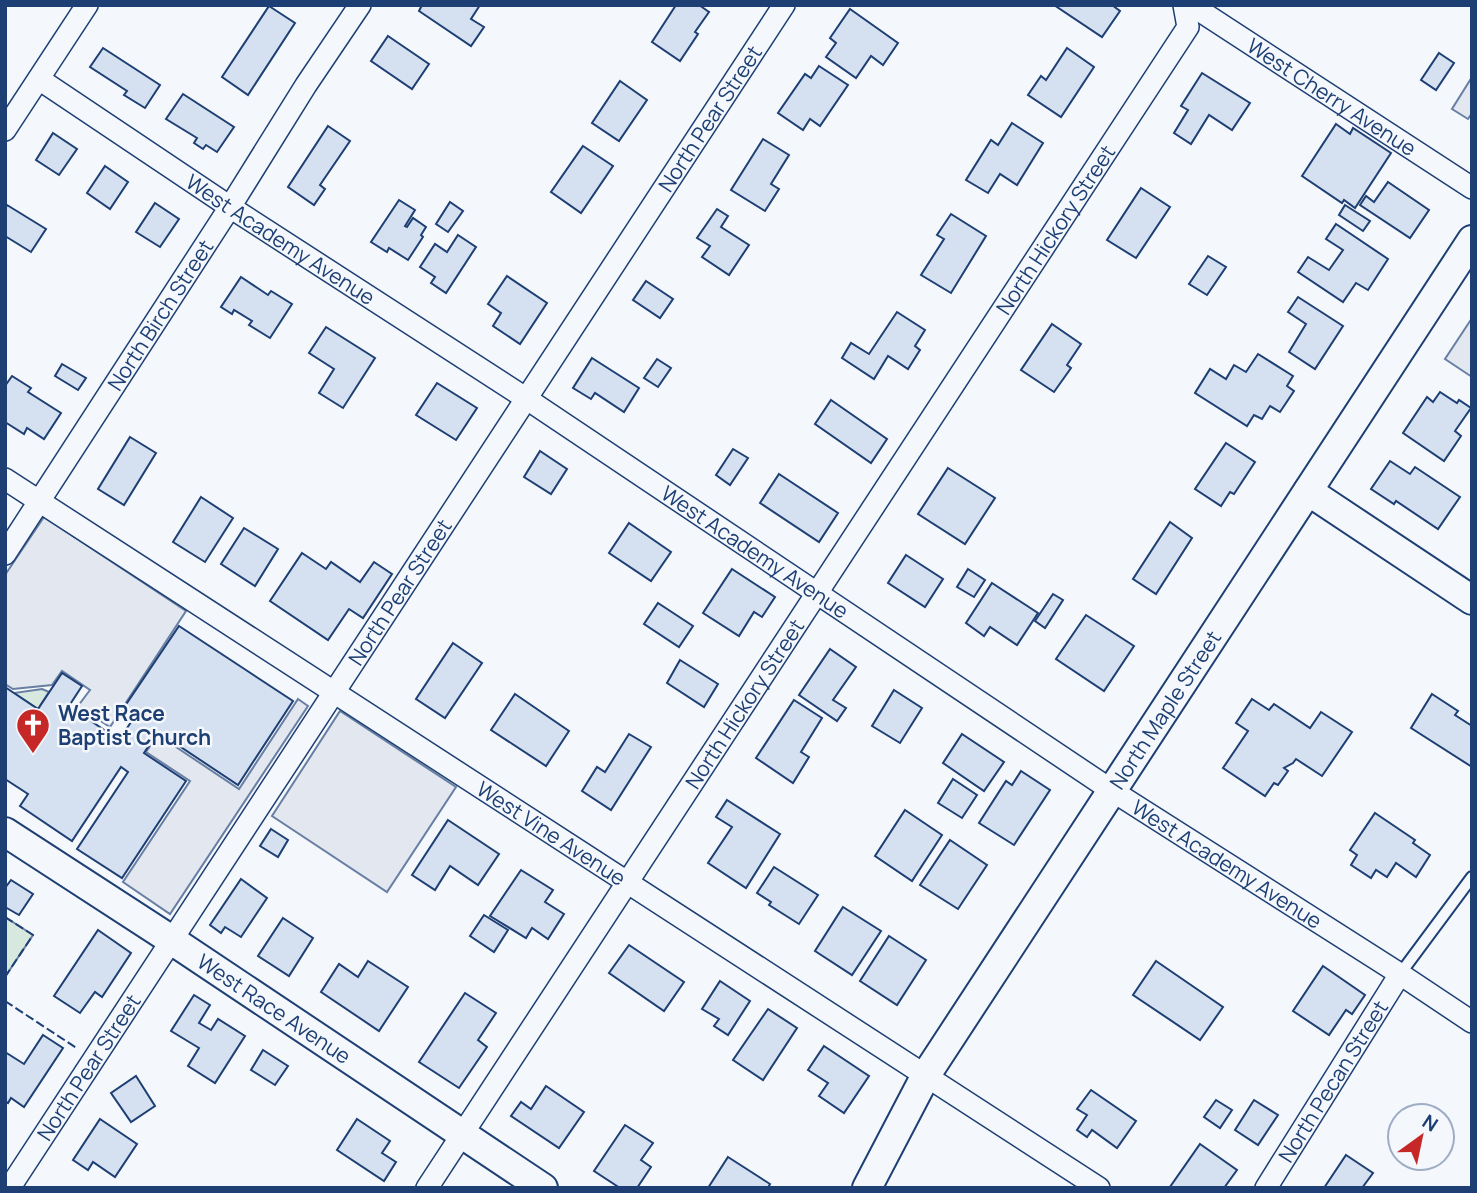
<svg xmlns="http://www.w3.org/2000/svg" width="1477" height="1193" font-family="Manrope,sans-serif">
<rect width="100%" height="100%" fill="#f4f7fb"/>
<g fill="#d7e8df" stroke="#687fa3" stroke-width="2">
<polygon points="42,689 49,692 38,709 14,693"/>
<polygon points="5,917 33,935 5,977"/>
</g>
<g fill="#e3e8f0" stroke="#687fa3" stroke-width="2">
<polygon points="1472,77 1472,113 1468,119 1452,109"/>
<polygon points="1472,318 1472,377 1445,359"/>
<polygon points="44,517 186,611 110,727 78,706 90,690 62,671 52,685 13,689 5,684 5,575"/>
<polygon points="298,699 308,706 170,914 123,882 190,781 146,752 158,735 239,789"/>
<polygon points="340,711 456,787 387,892 272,816"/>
</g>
<g fill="#d5e0f0" stroke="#1d3f73" stroke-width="2">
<polygon points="422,5 480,5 471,19 484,27 471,46 419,11"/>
<polygon points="676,5 699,5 709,12 695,32 698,34 680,61 652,42"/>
<polygon points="1054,5 1112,5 1120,11 1102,37"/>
<polygon points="269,6 295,23 248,95 222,77"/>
<polygon points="850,9 898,43 883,65 871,56 856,78 826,57 836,43 830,38"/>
<polygon points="388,36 429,64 412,89 371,61"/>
<polygon points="103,48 160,85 145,108 124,95 127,91 90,67"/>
<polygon points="1067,48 1094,67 1061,117 1028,95 1041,76 1046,80"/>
<polygon points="1439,53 1454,63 1436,90 1421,80"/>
<polygon points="819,66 848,85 820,126 810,119 803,130 778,113 805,74 811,78"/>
<polygon points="1202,73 1250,103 1232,130 1209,115 1191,144 1174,133 1188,110 1181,106"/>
<polygon points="620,81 647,100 619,141 592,123"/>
<polygon points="183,94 234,127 217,152 206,145 203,149 194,143 197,138 166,119"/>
<polygon points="1012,123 1043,143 1017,185 1000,174 988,193 966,180 991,140 998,145"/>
<polygon points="1336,124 1350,134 1353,128 1391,153 1355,208 1344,200 1342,203 1302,176"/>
<polygon points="328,126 350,141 320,185 325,189 314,205 288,187"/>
<polygon points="53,133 77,149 59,175 36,160"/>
<polygon points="763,139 789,155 771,184 779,189 765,211 731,190"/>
<polygon points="583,146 613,166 581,213 551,192"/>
<polygon points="105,166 128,182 110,209 87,193"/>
<polygon points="1388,182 1429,210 1410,238 1360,205 1366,196 1374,202"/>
<polygon points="1141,188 1170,207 1136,258 1107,240"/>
<polygon points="399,200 415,210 405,226 407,227 413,218 426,227 421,235 423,237 408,260 389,248 387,252 371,242"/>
<polygon points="450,202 463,211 448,232 436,224"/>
<polygon points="155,203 179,219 160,247 136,232"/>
<polygon points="7,205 46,229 31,252 5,236 5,209"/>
<polygon points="1345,205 1370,221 1363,231 1339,215"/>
<polygon points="717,209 728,216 721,227 749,245 729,275 702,257 710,246 697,238"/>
<polygon points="951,214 986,236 951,293 921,275 944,239 937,235"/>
<polygon points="1336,224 1388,259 1368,290 1356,283 1343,302 1298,272 1308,257 1329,270 1343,250 1326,239"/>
<polygon points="458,235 476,247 446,293 431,283 435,277 420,267 435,244 447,252"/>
<polygon points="1208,256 1226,267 1207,295 1189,284"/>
<polygon points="507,276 547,303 520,344 493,326 501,313 488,304"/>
<polygon points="241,277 268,295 271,291 292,304 270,338 249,325 252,321 234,310 232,314 221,307"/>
<polygon points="646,281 673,299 660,318 633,300"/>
<polygon points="1298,297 1343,326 1315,369 1289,352 1306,324 1288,312"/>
<polygon points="897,312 925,330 915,346 920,350 908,369 888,356 874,379 842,358 851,343 869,354"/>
<polygon points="1052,324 1081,344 1067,365 1071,368 1054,392 1021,370"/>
<polygon points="326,327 375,358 343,408 319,393 334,369 309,353"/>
<polygon points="1258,354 1293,376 1287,386 1294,391 1280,412 1270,406 1262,419 1254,415 1247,426 1195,393 1210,369 1226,379 1234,365 1246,372"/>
<polygon points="592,358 639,388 624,412 595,393 591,399 573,388"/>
<polygon points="657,359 671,368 658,387 644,378"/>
<polygon points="62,364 86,378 78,390 55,376"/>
<polygon points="12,376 31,388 28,392 61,413 44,439 27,428 24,434 5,422 5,386"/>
<polygon points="437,383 477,408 456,440 416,415"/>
<polygon points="1440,392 1457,403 1459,400 1471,408 1455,431 1461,436 1444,461 1403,433 1427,397 1433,402"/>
<polygon points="831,400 887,439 871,463 815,424"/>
<polygon points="130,437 156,453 124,505 98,489"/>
<polygon points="1226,443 1255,462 1234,494 1230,492 1221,506 1195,489"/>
<polygon points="733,449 748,458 730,485 716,475"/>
<polygon points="540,451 567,469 551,494 524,477"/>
<polygon points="1390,461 1410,474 1415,467 1460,497 1438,529 1396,501 1394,504 1371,489"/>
<polygon points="948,468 995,498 965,544 918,514"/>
<polygon points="779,474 838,513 819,542 760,503"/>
<polygon points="201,497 233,518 205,562 173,542"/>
<polygon points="1170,522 1192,538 1156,594 1133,579"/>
<polygon points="629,523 671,552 651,581 609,553"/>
<polygon points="244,528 278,549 255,586 221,564"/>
<polygon points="302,553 326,569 331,562 360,582 374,562 392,574 363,618 349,609 328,640 270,601"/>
<polygon points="906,555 943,579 925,607 888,583"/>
<polygon points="732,569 775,597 762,617 754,612 739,636 703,613"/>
<polygon points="968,569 985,580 974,597 957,587"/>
<polygon points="992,583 1038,613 1017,645 990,627 984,636 966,623"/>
<polygon points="1053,594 1063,600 1045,628 1035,621"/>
<polygon points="658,603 693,626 679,647 644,624"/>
<polygon points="1086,615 1134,646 1104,691 1056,659"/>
<polygon points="179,626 293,701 238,785 158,732 144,753 186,781 122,878 77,849 128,772 121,767 72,841 20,806 28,794 5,779 5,687 38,709 62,673 82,686 69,706 119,740 135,716 123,709"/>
<polygon points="453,643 482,663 445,718 416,699"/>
<polygon points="830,649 856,667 833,700 846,708 837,721 799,695"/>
<polygon points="680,660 718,684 704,707 667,683"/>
<polygon points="894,690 922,708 900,743 872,726"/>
<polygon points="515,694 569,731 546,766 491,730"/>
<polygon points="1432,694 1458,711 1455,715 1472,726 1472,767 1411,728"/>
<polygon points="1252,699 1269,710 1274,704 1310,728 1321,712 1352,732 1322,776 1296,759 1293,763 1284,768 1288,771 1278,785 1274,783 1265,796 1223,768 1248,731 1236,723"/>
<polygon points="794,700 822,718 801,752 809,757 793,783 756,758"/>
<polygon points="629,734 651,747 611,810 582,791 597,767 605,772"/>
<polygon points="962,734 1004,762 984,791 943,763"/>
<polygon points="1021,771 1050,790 1014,845 979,823 1006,781 1012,785"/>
<polygon points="953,779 977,795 962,818 938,803"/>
<polygon points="727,800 780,834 746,888 708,863 732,827 716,817"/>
<polygon points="905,810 942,835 912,881 875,856"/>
<polygon points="1375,813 1415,840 1413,843 1430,855 1416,877 1396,863 1387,877 1376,870 1371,878 1351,865 1357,855 1350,850"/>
<polygon points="448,820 499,854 478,885 450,866 435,890 412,875"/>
<polygon points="271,829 288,840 278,857 260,846"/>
<polygon points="950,840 987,865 958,909 920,885"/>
<polygon points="774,867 818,895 799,924 769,905 771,902 757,893"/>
<polygon points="521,870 553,890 545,902 564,914 548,939 532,928 526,938 490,916"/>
<polygon points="241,879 267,898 241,937 225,927 221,933 210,925"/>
<polygon points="11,880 33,894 19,915 5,907 5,888"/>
<polygon points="843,907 881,931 852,975 815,951"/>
<polygon points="484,915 508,930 494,952 470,936"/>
<polygon points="283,918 313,938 289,976 258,956"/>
<polygon points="98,930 131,953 102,997 95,992 80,1013 54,996"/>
<polygon points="889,936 926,960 897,1005 860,981"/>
<polygon points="629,945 684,982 664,1011 609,973"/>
<polygon points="368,961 408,987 379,1031 321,992 339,964 358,977"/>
<polygon points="1156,961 1223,1007 1200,1040 1133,995"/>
<polygon points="1323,966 1365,995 1352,1014 1346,1010 1329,1035 1293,1011"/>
<polygon points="720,981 750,1001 728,1035 714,1026 719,1019 702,1009"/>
<polygon points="465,993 496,1013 478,1040 487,1047 459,1088 419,1062"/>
<polygon points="194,995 210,1005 199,1023 211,1030 218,1019 245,1036 215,1083 188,1066 199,1048 171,1031"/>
<polygon points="768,1009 797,1028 763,1080 733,1060"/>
<polygon points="43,1035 63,1048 24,1107 11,1098 8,1103 5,1101 5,1052 24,1064"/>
<polygon points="824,1046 869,1076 844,1113 819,1096 828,1083 808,1070"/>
<polygon points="263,1050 288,1066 275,1085 251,1070"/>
<polygon points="136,1076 155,1106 131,1122 111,1093"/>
<polygon points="546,1086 584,1112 559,1148 511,1116 521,1102 531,1109"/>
<polygon points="1091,1090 1136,1121 1117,1148 1092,1130 1087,1137 1077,1130 1087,1115 1077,1109"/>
<polygon points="1216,1100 1232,1110 1220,1128 1204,1117"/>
<polygon points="1254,1100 1278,1115 1258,1145 1235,1130"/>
<polygon points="100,1119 137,1144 115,1177 93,1162 88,1170 73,1160"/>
<polygon points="357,1119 390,1141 382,1153 396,1162 384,1181 337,1150"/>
<polygon points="625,1125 653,1143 641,1160 651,1167 637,1188 620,1188 594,1171"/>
<polygon points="1200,1144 1237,1170 1224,1188 1171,1188 1170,1187"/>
<polygon points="1346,1155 1373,1173 1362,1188 1324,1188"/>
<polygon points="728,1157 770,1184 768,1188 708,1188"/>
</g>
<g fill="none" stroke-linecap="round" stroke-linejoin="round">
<g stroke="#1d3f73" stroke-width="14">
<polyline id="lane" points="1400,974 1472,877"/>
</g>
<g stroke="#1d3f73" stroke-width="24">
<g id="street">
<path id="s1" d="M1191 5 1472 188"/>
<path id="s2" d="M39 79 230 207 527 399 1111 790 1400 974 1472 1022"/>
<polyline points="5,130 87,5"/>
<path id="s3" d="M5 479 1099 1188"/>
<path id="s4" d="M5 554 230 207 306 85 360 5"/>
<path id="s5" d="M14 1181 784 5"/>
<path id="s6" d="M427 1188 1188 27 1184 5"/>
<path id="s7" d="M1266 1188 1400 974"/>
</g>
</g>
<g stroke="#1d3f73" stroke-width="32">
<g id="secondary">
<polyline points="1308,491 1472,600"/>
<path id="s8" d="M5 832 173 941 543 1188"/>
<path id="s9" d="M867 1188 926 1075 1472 240"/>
</g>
</g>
<use href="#lane" stroke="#f4f7fb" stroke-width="10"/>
<use href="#street" stroke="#f4f7fb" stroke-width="21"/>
<use href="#secondary" stroke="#f4f7fb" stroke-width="28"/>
<g stroke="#1d3f73" stroke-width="2" stroke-dasharray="9 3.5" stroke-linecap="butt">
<polyline points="5,917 33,935 5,977"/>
<polyline points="5,1001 78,1049"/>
</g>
</g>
<defs>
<g id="church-pin" transform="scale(1.75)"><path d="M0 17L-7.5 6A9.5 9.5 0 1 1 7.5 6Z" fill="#c62828" stroke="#f4f7fb"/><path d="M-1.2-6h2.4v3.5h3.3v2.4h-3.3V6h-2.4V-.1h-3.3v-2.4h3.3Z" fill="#fff"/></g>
</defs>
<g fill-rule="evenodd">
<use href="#church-pin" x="33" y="725"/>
</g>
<g text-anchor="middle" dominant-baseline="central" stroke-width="5" stroke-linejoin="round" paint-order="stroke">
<g font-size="21" fill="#1d3f73" stroke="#f4f7fb">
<text stroke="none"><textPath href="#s1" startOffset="168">West Cherry Avenue</textPath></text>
<text stroke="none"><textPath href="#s5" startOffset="1270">North Pear Street</textPath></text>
<text stroke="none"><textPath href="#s6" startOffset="1146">North Hickory Street</textPath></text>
<text stroke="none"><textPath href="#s2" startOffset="290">West Academy Avenue</textPath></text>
<text stroke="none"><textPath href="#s4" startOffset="285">North Birch Street</textPath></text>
<text stroke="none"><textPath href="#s2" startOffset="858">West Academy Avenue</textPath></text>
<text stroke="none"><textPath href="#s5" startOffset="704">North Pear Street</textPath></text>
<text stroke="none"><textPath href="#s6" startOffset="579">North Hickory Street</textPath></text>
<text stroke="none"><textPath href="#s9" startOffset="564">North Maple Street</textPath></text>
<text stroke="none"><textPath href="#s3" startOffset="651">West Vine Avenue</textPath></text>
<text stroke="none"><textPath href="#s2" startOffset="1424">West Academy Avenue</textPath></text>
<text stroke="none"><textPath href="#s8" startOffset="322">West Race Avenue</textPath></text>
<text stroke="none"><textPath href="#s5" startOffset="136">North Pear Street</textPath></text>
<text stroke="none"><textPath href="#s7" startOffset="126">North Pecan Street</textPath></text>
</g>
<g font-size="21" font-weight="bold" fill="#1d3f73" stroke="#f4f7fb" text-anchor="start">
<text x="58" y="713">West Race<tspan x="58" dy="24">Baptist Church</tspan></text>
</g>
</g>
<rect width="1477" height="1193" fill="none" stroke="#1d3f73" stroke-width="14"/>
<g transform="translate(1421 1137) rotate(33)"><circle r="33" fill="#f4f7fb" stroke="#9eadc5" stroke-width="2"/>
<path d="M0-5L12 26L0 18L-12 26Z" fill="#c62828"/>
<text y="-10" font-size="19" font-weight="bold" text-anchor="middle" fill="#1d3f73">N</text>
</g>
</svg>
